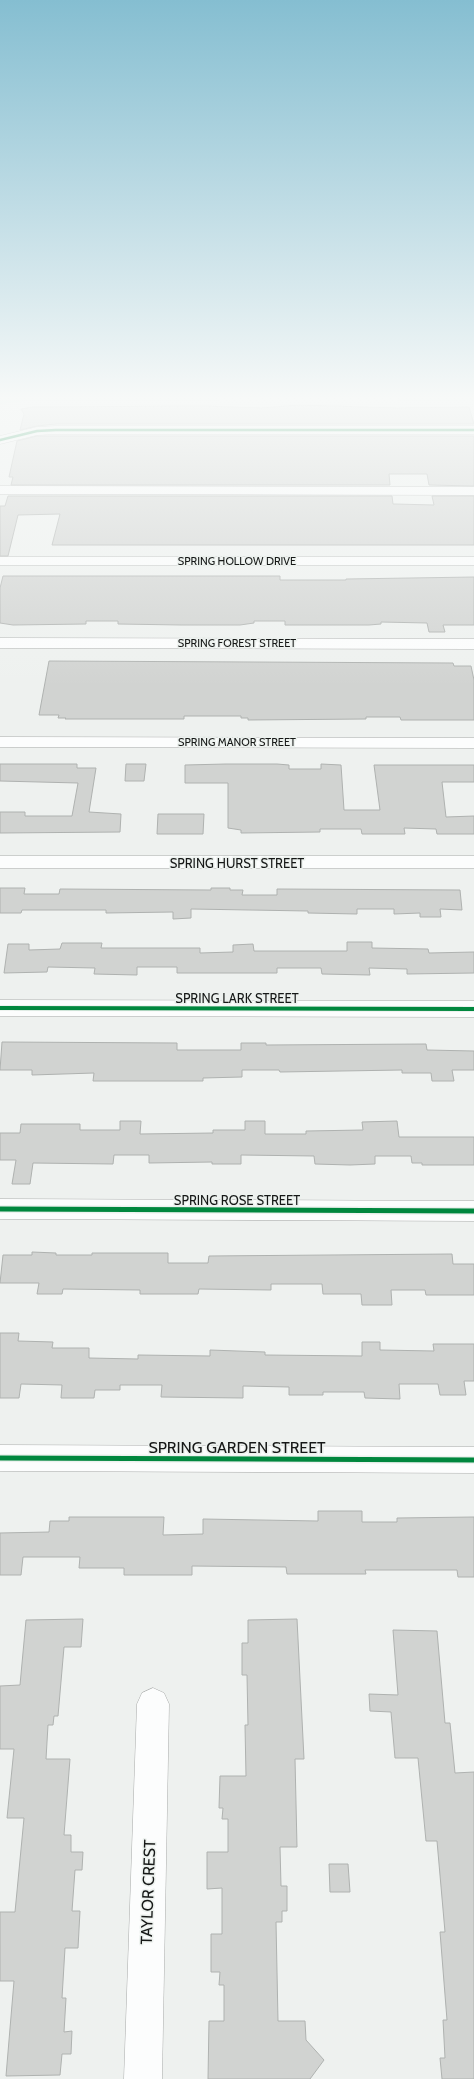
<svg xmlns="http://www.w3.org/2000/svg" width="474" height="2079" font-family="Cabin,sans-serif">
<rect width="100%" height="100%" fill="#eef1ef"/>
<polygon fill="#bfe8d3" points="0,395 474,395 474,400 398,401 397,396 218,397 217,401 30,401 0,404"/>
<g fill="#d1d3d1" stroke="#afb2b0">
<polygon points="299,405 397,408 469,407 474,424 56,424 37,426 20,430 24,414 21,409 33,407 204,406 261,408"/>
<polygon points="37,436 474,436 474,486 429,485 427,474 389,474 390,485 11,485 13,477 9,477 17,441"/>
<polygon points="8,496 392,496 393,504 395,504 434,505 432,496 474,496 474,545 52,545 60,514 18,515 8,556 0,556 0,506 5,506"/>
<polygon points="3,576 280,576 280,580 346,580 346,579 474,577 474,625 443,625 445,632 429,632 427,623 381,622 381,624 369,625 285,625 285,621 254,621 254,623 240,625 181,625 118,624 118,621 86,621 86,624 13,625 0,623 0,588"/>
<polygon points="49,661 453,663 454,666 471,666 474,680 474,720 401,720 400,717 366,717 366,719 248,720 248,718 241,718 241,716 184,716 184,719 65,719 66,718 58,718 59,715 39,715"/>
<polygon points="0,764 77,764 77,768 96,768 89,812 121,814 120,832 0,833 0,812 25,812 25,816 72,816 78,783 0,781"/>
<polygon points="126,764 146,764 144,781 125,781"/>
<polygon points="226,764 277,764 289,765 289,769 321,769 321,764 341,765 344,810 380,810 374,765 474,765 474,782 442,782 446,817 474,816 474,834 437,834 436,829 404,828 405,834 362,834 361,829 320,829 320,832 241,833 241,830 228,828 228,783 185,783 185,765"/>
<polygon points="158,814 204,814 203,834 157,834"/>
<polygon points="0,888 25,888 24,894 59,894 60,889 211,890 211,888 230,888 230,890 243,890 242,895 277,895 277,889 460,890 462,910 440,909 441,917 420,917 420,913 394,914 394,909 357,909 357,914 308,913 308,911 191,909 191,918 173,919 173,912 106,913 106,910 22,910 21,913 0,913"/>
<polygon points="347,942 372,942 372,948 428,949 429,953 474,952 474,973 407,974 407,969 369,968 370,975 322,974 321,968 277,968 277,973 177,973 177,967 137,967 137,975 94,974 95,968 48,967 47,972 4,973 8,944 29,944 29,950 60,949 62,943 102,943 101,948 200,948 200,953 233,952 233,945 253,944 254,951 347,951"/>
<polygon points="2,1042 177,1043 177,1050 241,1050 241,1043 266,1043 266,1045 426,1044 427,1050 474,1051 474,1070 452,1070 454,1081 432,1081 431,1073 402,1073 402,1070 280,1072 279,1070 242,1070 242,1077 203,1078 203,1081 93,1081 94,1073 32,1075 32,1070 0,1070"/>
<polygon points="120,1121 141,1121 140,1134 213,1133 213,1130 245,1130 245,1121 265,1121 265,1134 306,1134 306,1131 363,1130 362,1122 397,1121 399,1137 474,1137 474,1165 422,1165 422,1163 412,1163 411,1156 375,1156 375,1164 350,1165 315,1164 314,1156 241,1155 241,1164 212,1164 212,1162 149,1163 149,1155 114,1155 113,1164 33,1163 30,1184 12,1184 16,1160 0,1160 0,1133 20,1133 21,1124 80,1124 80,1130 120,1130"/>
<polygon points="32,1252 56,1253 56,1255 92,1255 92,1253 168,1253 168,1263 208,1263 209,1256 452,1254 453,1264 474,1264 474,1295 426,1295 425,1290 391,1290 392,1305 362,1305 361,1294 323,1294 322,1284 271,1284 271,1290 199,1289 198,1294 140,1294 140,1290 63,1289 62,1294 37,1294 39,1283 0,1283 3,1255 32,1255"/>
<polygon points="0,1333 19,1333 18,1341 53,1342 52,1348 89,1348 89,1358 138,1359 138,1355 210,1356 210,1350 265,1352 265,1355 362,1356 362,1342 380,1342 380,1350 434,1351 433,1344 474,1344 474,1381 464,1381 466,1395 440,1395 438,1384 399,1384 400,1399 365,1398 364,1392 323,1392 323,1395 289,1395 289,1387 243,1386 243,1398 161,1397 162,1385 120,1385 120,1390 95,1390 94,1398 61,1398 62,1385 21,1384 19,1398 0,1398"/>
<polygon points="318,1511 362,1511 362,1522 397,1522 397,1518 474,1517 474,1577 458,1577 457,1570 365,1570 366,1574 287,1574 286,1567 192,1566 192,1575 124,1575 124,1568 79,1568 80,1557 23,1557 21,1575 0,1575 0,1533 49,1532 50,1521 69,1521 69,1517 164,1517 163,1535 203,1534 203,1519 318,1521"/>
<polygon points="83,1619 81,1647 64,1647 58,1716 54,1716 53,1725 48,1725 46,1759 70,1759 64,1835 71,1835 71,1852 83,1852 82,1870 75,1870 72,1911 80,1911 78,1948 65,1948 62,1998 66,1998 64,2032 72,2031 71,2054 62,2054 60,2075 6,2076 14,1981 0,1981 0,1912 15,1912 24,1818 7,1818 14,1749 0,1749 0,1686 20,1685 26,1620"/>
<polygon points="297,1619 304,1759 295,1759 297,1847 280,1847 281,1886 287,1886 287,1911 282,1911 282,1922 276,1922 278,2021 305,2021 306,2040 324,2060 310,2079 208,2079 209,2021 224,2021 224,1985 219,1985 220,1972 211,1972 211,1934 222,1934 222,1888 207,1889 207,1852 228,1852 228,1819 222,1819 223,1808 219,1808 220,1776 246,1776 245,1725 248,1725 247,1675 242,1675 242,1643 248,1643 248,1620"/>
<polygon points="393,1630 437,1631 445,1723 450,1723 455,1773 474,1772 474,2079 442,2079 440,2058 445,2058 443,2020 447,2020 440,1932 445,1932 437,1841 426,1841 418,1758 395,1758 391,1712 370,1711 369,1694 398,1695"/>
<polygon points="329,1864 348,1864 350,1892 330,1892"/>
</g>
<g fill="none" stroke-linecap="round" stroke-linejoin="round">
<g stroke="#aaacab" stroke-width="1">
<g id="minor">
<polygon points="56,426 474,426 474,434 56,434 37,435 0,444 0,436 37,427"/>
<polygon points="0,486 474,487 474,495 0,494"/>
<rect x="0" y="557" width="474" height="8"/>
<polygon points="0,638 474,639 474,649 0,648"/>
<polygon points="0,737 474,738 474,748 0,747"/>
<rect x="0" y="856" width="474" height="12"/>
<polygon points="0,1000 474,1001 474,1017 0,1016"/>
<polygon points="0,1199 474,1201 474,1221 0,1219"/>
<polygon points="0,1445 474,1447 474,1473 0,1471"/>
<polygon points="153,1688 164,1693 169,1704 162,2079 124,2079 137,1704 142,1693"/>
</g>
</g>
<use href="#minor" fill="#fcfdfd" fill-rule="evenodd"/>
<g stroke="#edf2ef" stroke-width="4">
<polyline id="cycleway-far2" points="0,440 37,431 56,430 474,430"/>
</g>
<g stroke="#edf2ef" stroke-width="6">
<polyline id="cycleway-far1" points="0,1008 474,1009"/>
</g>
<g stroke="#edf2ef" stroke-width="8">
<g id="cycleway">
<polyline points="0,1209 474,1211"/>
<polyline points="0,1458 474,1460"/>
</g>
</g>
<use href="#cycleway-far2" stroke="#00873e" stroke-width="2.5"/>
<use href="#cycleway-far1" stroke="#00873e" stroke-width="4"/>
<use href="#cycleway" stroke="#00873e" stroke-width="5"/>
</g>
<linearGradient id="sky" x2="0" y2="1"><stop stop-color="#85bed1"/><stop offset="0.58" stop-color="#f7f9f8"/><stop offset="1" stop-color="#f7f9f8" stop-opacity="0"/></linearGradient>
<rect width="474" height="686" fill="url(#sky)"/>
<g text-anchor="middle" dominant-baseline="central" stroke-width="3" stroke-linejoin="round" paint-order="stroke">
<g font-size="11" fill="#161817" stroke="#edf2ef">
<text x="237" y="561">SPRING HOLLOW DRIVE</text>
<text x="237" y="643">SPRING FOREST STREET</text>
<text x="237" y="742">SPRING MANOR STREET</text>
</g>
<g font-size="13" fill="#161817" stroke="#edf2ef">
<text x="237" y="863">SPRING HURST STREET</text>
<text x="237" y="998">SPRING LARK STREET</text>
<text x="237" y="1200">SPRING ROSE STREET</text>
</g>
<g font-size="16" fill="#161817" stroke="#edf2ef">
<text x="237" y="1447">SPRING GARDEN STREET</text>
<text transform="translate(148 1892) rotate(-88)">TAYLOR CREST</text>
</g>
</g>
</svg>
